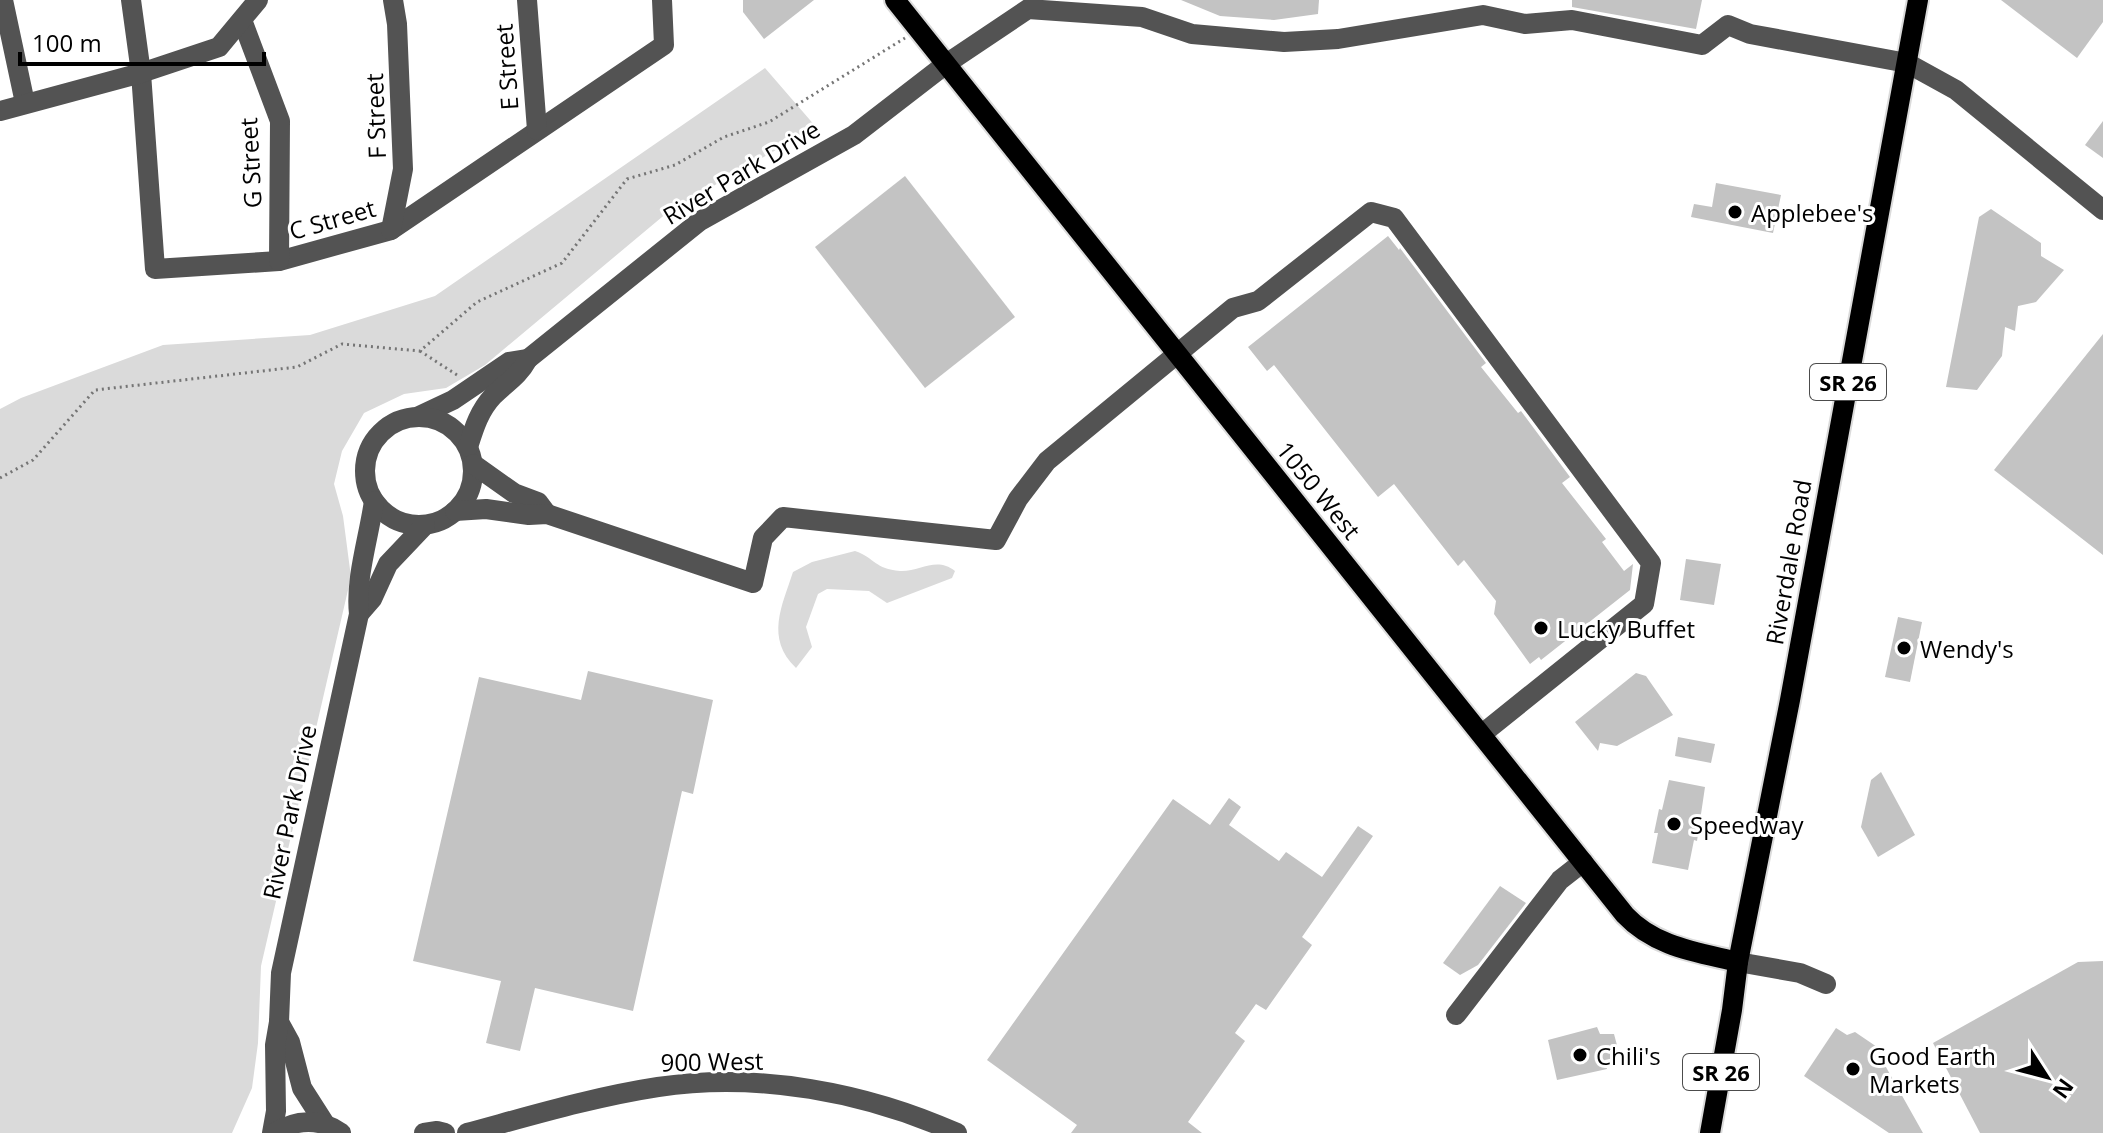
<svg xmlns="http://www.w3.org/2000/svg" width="2103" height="1133" font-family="'Open Sans',sans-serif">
<rect width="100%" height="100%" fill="#fff"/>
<g fill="#dadada">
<polygon points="765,68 816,127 668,212 485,365 446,388 404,394 364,413 342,451 334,484 343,516 351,577 261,966 258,1043 252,1088 232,1133 0,1133 0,409 21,398 163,345 310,335 435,296"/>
<path d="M855 551C875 558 875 569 900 571 920 572 936 556 955 571L952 578 887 603 869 591 827 589 818 594 806 627 812 647 796 668C765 638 782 606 793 572L812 562Z"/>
</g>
<g fill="#c3c3c3">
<polygon points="743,0 814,0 764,39 743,12"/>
<polygon points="1181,0 1319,0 1318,14 1274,20 1220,16"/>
<polygon points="1572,0 1702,0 1696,29 1572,7"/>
<polygon points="2001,0 2103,0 2103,22 2077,58"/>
<polygon points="2103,121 2103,158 2085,145"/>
<polygon points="905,176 1015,317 925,388 815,247"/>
<polygon points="1716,183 1781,195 1773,233 1691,217 1694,204 1712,207"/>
<polygon points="1991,209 2041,243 2041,256 2064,270 2036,302 2018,306 2015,331 2005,327 2002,356 1977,390 1946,387 1979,217"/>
<polygon points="1388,236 1399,250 1400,248 1486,363 1481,367 1518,413 1521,411 1570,477 1562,483 1606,539 1602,542 1624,571 1633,564 1630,590 1541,660 1539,657 1530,664 1494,614 1496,601 1464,560 1458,566 1394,484 1378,497 1274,365 1267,371 1248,347"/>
<polygon points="2103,334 2103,555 1994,470"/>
<polygon points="1686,559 1721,564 1714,605 1680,600"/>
<polygon points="1898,617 1922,622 1910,682 1885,677"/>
<polygon points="588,671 713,700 693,794 682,791 633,1011 535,988 520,1051 486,1043 501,981 413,961 479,677 581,700"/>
<polygon points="1636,673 1646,676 1673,715 1617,746 1600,743 1598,751 1575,722"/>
<polygon points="1678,737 1715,744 1711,763 1675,756"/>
<polygon points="1881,772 1915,835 1878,857 1861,827 1871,780"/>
<polygon points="1669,780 1705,787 1697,841 1694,840 1688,870 1652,863 1658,833 1654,833 1659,809 1662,810"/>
<polygon points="1229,798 1241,807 1229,825 1279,861 1286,852 1322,877 1358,826 1373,836 1302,937 1312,945 1266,1010 1256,1004 1235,1033 1245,1041 1188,1122 1202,1133 1071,1133 1077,1125 987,1060 1173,799 1210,825"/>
<polygon points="1500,886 1526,903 1478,965 1460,975 1443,963"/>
<polygon points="2103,961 2103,1133 1980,1133 1933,1043 2078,962"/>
<polygon points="1597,1027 1600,1034 1614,1034 1618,1049 1613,1051 1614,1058 1605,1060 1607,1069 1557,1080 1548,1040"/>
<polygon points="1836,1028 1847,1035 1855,1032 1880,1049 1885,1058 1882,1060 1923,1133 1889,1133 1804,1076"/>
</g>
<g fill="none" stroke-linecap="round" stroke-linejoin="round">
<g stroke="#dbdbdb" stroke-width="24">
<g id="major">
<path d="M895 0 1625 915C1655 947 1697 952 1738 962"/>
<polyline points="1710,1133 1732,1010 1738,962 1790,700 1918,0"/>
</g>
</g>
<g stroke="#757575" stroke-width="3" stroke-dasharray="2 4" stroke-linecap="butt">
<polyline points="420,351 457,375"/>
<polyline points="0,478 33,460 95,390 297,367 342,344 420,351 477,302 562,263 627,179 675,165 724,137 769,122 905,38"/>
</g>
<g stroke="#535353" stroke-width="20">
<polyline points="3,0 25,103"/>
<polyline points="131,0 141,73 155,269 279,261 391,230 664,45 662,0"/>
<polyline points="527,0 537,130"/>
<polyline points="242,20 280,121 279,261"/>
<polyline points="0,111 141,73 219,47 258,0"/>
<polyline points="391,230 403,169 397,24 393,0"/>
<polyline points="419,416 453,400 509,362 528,359"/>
<circle cx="419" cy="471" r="54"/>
<path d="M468 447C474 428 479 411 493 396 507 382 518 377 528 359L700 221 854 135 946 64 1028 9 1142 17 1192 34 1284 42 1338 39 1483 15 1525 24 1572 20 1702 45 1728 25 1750 34 1907 63 1956 90 2103 210"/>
<polyline points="473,464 514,493 538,502 547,514"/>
<polyline points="455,511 486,509 529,515 547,514 753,583 763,538 783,517 996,540 1018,499 1047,461 1233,308 1258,301 1371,212 1394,218 1651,563 1644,604 1482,734"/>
<polyline points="359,614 372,599 388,564 425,525"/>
<polyline points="1738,962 1800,973 1826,984"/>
<polyline points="1456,1015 1560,880 1583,862"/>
<polyline points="279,1022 290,1042 302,1088 325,1124"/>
<path d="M272 1133 276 1111 275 1045 279 1022 281 973 359 614C355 579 369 537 374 501"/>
<path d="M274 1133C296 1119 320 1118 341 1133"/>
<polyline points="424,1133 437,1131 445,1133"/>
<path d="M467 1133C530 1116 593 1097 658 1087 758 1072 865 1092 957 1133"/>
</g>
<use href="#major" stroke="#000" stroke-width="20"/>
</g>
<g fill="#000" stroke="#fff" stroke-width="3">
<circle cx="1735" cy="212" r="8"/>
<circle cx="1541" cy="628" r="8"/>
<circle cx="1904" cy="648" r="8"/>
<circle cx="1674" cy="824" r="8"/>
<circle cx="1580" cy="1055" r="8"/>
<circle cx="1853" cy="1069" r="8"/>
</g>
<g text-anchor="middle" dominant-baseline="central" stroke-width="6" stroke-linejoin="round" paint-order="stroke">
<g fill="#fff" stroke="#4c4c4c" stroke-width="2">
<rect x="1810" y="364" width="76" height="36" rx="6"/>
<rect x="1683" y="1054" width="76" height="36" rx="6"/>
</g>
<g font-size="22" font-weight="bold" fill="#000">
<text x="1848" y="382">SR 26</text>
<text x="1721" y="1072">SR 26</text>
</g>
<g font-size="24" fill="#000" stroke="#fff">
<text transform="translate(506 67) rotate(-94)">E Street</text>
<text transform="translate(375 116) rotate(-92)">F Street</text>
<text transform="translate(250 163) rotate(-93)">G Street</text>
<text transform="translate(741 172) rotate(-31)">River Park Drive</text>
<text transform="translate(332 219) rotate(-16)">C Street</text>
<text transform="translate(1319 490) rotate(51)">1050 West</text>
<text transform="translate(1788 562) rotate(-80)">Riverdale Road</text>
<text transform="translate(289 812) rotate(-78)">River Park Drive</text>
<text transform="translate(712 1061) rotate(-1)">900 West</text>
</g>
<g font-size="24" fill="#000" stroke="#fff" text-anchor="start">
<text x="1751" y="212">Applebee's</text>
<text x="1557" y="628">Lucky Buffet</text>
<text x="1920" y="648">Wendy's</text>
<text x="1690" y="824">Speedway</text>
<text x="1596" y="1055">Chili's</text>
<text x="1869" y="1055">Good Earth<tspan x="1869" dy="28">Markets</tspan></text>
</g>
</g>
<g transform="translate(2047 1077) rotate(126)" stroke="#ffffff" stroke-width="6" paint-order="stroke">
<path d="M0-6L14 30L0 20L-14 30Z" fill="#000000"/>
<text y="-12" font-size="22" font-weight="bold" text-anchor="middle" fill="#000000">N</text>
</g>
<path d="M20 52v12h244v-12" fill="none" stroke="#000000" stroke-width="4"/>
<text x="32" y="52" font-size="24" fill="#000000" stroke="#ffffff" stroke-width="6" paint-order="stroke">100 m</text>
</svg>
